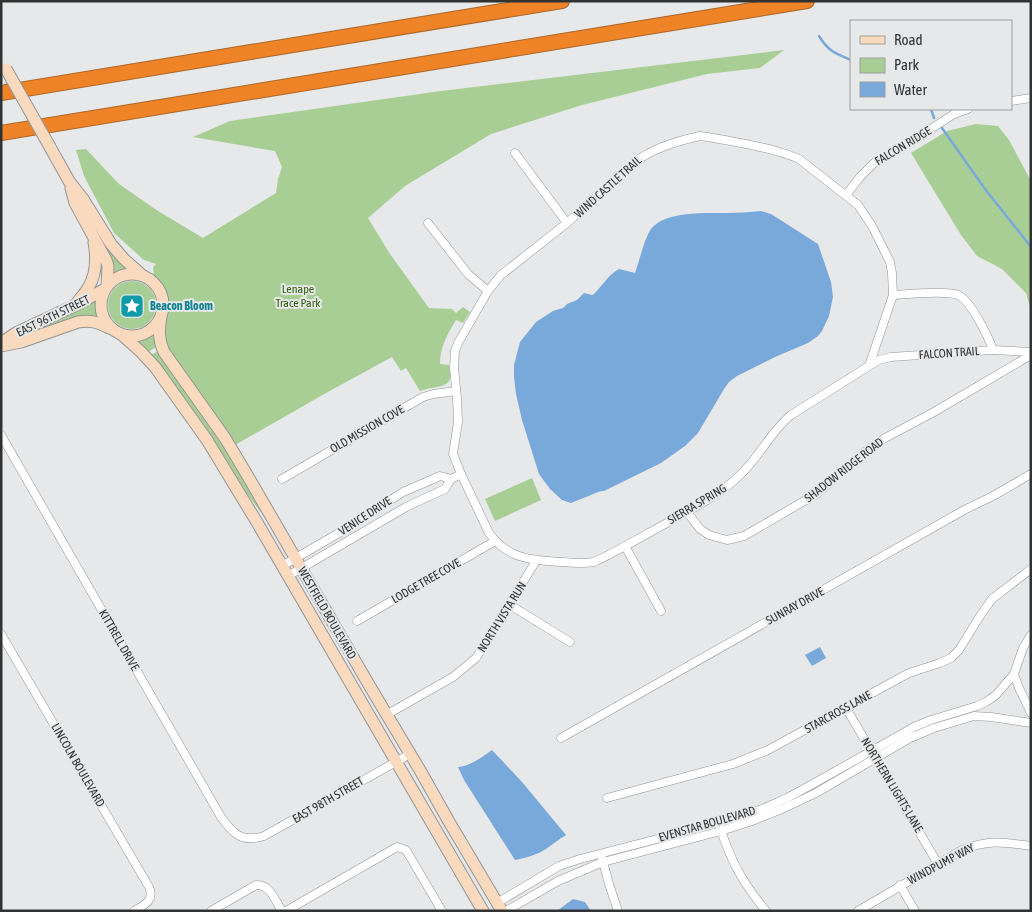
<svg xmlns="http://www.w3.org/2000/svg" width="1032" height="912" font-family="'Asap Condensed',sans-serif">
<rect width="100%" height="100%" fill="#e6e8e9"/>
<g fill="#a9ce95">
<path d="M784 50 760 68 707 74 582 105 491 134 405 186 368 218 390 254 429 308 452 309 456 313 463 307 470 312 463 323 456 320C447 335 440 347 440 364L449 365C452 383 449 385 432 388 428 388 424 390 420 391L406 368 401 371 392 357 326 393 235 445 166 346 164 325 168 308V302L163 286 154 276 153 267 156 264 144 260 114 233 84 176 76 150 86 149 119 184 158 211 203 238 276 193 278 179 282 167 275 151 193 137 230 121 441 91Z"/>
<polygon points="976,124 998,126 1009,140 1031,181 1031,310 1026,293 1002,269 977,256 961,235 911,153 947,131"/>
<polygon points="106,246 126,268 126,269 113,275 105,247"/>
<circle cx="132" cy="305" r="24"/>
<polygon points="94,301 96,301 97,317 20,338 18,336"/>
<polygon points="153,336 156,347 148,352 139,342"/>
<polygon points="158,351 212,426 266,519 241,486 217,447 151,355"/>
<polygon points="532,478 541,500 495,521 485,499"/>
</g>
<g fill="#79a8db">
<path d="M761 211 771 214 818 244 831 282 833 297 829 316 822 331 818 336 808 343 775 357 737 376 729 382 724 389 698 433 685 446 661 463 604 491C599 491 596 493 591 495 585 498 577 500 571 503L562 500 550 489 539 474 522 420 516 394 514 377V365L520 342 536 322 553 311 563 308 567 304 577 300 584 293 592 295 594 294C602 286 609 274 619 269L635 273C639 262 645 237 651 229 665 211 705 213 726 213 738 213 749 212 761 211Z"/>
<polygon points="820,647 826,658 812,666 805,655"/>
<path d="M492 750 522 782 566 835C559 839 553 844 546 849 537 855 525 858 515 860L464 780 458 767C471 766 482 757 492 750Z"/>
<polygon points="573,899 585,902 591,911 557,911"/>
</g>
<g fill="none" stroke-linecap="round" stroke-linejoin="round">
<g stroke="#79a8db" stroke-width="2.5">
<path d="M819 36C828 51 835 53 851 60"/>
<polyline points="931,109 934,118"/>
<polyline points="942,128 985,189 1031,247"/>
</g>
<g stroke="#939495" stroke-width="9">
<g id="street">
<polyline points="1011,101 1031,98"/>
<path d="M700 136C715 138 730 141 746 144 765 148 781 151 799 159L858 205 872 226 890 262 892 273 893 295 869 366 791 415C770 432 759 458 739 476 718 496 690 510 665 524 641 537 618 551 594 562 583 564 573 563 562 562 532 560 509 560 489 533L461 474 453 454 458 422 457 398 454 368 455 351 458 343 488 291 501 275 567 223 635 162C653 148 677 141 700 136Z"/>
<polyline points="515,153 567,223"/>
<polyline points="846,195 860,177 874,163 912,141 954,114 968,109"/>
<polyline points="428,223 468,274 488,291"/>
<path d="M893 295C908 294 946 290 958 295 971 301 988 336 993 350"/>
<polyline points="869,366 879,360 891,357 993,350 1031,352"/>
<path d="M1 435 221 817C233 834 242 843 264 836L410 754"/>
<polyline points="282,479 423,397 433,394 456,391"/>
<polyline points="687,512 700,529 709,535 727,540 744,536 818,493 864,452 885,438 934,412 1031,355"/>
<polyline points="625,546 661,611"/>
<polyline points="282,566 351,526 403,492 440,476 451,479 461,474"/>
<polyline points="288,576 406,507 445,489 451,479"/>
<polyline points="510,605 570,642"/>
<polyline points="357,621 495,541"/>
<path d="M1 634 149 887C155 901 144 905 134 911"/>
<polyline points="1014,674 1019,688 1031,713"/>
<polyline points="846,708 938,864"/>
<polyline points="386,715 453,677 476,658 536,561"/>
<polyline points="561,738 966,509 993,496 1031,474"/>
<polyline points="607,798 733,764 768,750 909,673 940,663 951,658 959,650 980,616 992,599 1031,569"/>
<path d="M720 827C731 862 743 883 766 911"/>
<polyline points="602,858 609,884 618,911"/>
<polyline points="900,885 915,911"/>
<polyline points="497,903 559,866 580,859 734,819 762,809 787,798 811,785 914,727 931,720 977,706 986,702 996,695 1014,674 1023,648 1031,635"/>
<path d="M211 911 256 885C270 884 275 900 282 911"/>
<polyline points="286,911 397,847 406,850 442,911"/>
<polyline points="506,911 558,881 603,862 721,831 752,821 782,809 816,793 910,738 934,728 974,716 991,717 1031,723"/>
<path d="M858 911 962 850C989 839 1003 842 1031 846"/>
</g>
</g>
<g stroke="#939495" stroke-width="13">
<g id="secondary">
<polyline points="50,147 69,181 83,199 111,244 124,259 142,275"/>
<polyline points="71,188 75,203 106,260 108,266 107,286"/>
<circle cx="132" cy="305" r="31"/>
<path d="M78 301C95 284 98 266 94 242"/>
<path d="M161 316C159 329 158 339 164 352L225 438 243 468 372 690 421 772 448 820 502 911"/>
<polyline points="121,334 141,352 155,367 207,440 258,524 483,911"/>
<polyline points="1,343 16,333 78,304 105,289"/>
<path d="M1 346 21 342 78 322C90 320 98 322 109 328"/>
</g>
</g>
<g stroke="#ac672b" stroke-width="16">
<g id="highway">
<polyline points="1,93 562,1"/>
<polyline points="1,133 807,1"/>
</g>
</g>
<use href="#street" stroke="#fff" stroke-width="8"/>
<use href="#secondary" stroke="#fadabe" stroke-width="11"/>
<use href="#highway" stroke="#ee8327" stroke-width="14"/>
<g stroke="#939495" stroke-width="13" stroke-linecap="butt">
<polyline id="secondary-bridge" points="6,69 50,147"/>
</g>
<use href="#secondary-bridge" stroke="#fadabe" stroke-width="11"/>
</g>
<defs>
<g id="sight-square" transform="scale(1.25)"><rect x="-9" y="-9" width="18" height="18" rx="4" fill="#0f9aa8" stroke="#e6e8e9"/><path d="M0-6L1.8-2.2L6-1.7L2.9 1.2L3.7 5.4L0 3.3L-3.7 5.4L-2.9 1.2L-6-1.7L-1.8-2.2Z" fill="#fff"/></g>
</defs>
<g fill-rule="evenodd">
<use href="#sight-square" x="132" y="306"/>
</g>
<g text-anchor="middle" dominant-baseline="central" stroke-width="4" stroke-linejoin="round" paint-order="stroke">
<g font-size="12" fill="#313232" stroke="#e6e8e9">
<text transform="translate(903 146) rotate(-31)">FALCON RIDGE</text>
<text transform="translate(608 187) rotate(-42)">WIND CASTLE TRAIL</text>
<text transform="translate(53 316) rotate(-26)">EAST 96TH STREET</text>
<text transform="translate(949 353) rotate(-4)">FALCON TRAIL</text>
<text transform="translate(367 429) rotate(-30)">OLD MISSION COVE</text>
<text transform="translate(844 470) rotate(-38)">SHADOW RIDGE ROAD</text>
<text transform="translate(697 504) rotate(-31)">SIERRA SPRING</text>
<text transform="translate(365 516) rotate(-33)">VENICE DRIVE</text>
<text transform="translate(426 581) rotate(-30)">LODGE TREE COVE</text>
<text transform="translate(795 606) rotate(-29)">SUNRAY DRIVE</text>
<text transform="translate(327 613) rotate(60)">WESTFIELD BOULEVARD</text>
<text transform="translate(502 617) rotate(-58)">NORTH VISTA RUN</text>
<text transform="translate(119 640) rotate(60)">KITTRELL DRIVE</text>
<text transform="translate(838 712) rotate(-29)">STARCROSS LANE</text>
<text transform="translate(78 765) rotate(60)">LINCOLN BOULEVARD</text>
<text transform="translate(892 785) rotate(59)">NORTHERN LIGHTS LANE</text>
<text transform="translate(328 800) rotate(-30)">EAST 98TH STREET</text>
<text transform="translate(707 824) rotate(-16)">EVENSTAR BOULEVARD</text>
<text transform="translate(941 864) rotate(-28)">WINDPUMP WAY</text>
</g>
<g font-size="12" fill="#315e0a" stroke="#e6e8e9">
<text x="298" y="289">Lenape<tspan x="298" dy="14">Trace Park</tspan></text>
</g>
<g font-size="12" font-weight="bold" fill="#0d838f" stroke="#e6e8e9" text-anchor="start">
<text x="150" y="306">Beacon Bloom</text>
</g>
</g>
<rect width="1032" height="912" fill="none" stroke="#313232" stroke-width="5"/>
<rect x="850" y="20" width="162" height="90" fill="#e6e8e9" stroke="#9e9fa0"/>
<rect x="860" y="36" width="25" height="8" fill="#fadabe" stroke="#9e9fa0"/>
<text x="894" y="45" font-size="15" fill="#313232">Road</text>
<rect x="860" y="58" width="25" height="15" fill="#a9ce95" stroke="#9e9fa0"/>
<text x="894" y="70" font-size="15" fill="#313232">Park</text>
<rect x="860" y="82" width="25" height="15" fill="#79a8db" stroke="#9e9fa0"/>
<text x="894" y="95" font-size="15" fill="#313232">Water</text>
</svg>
